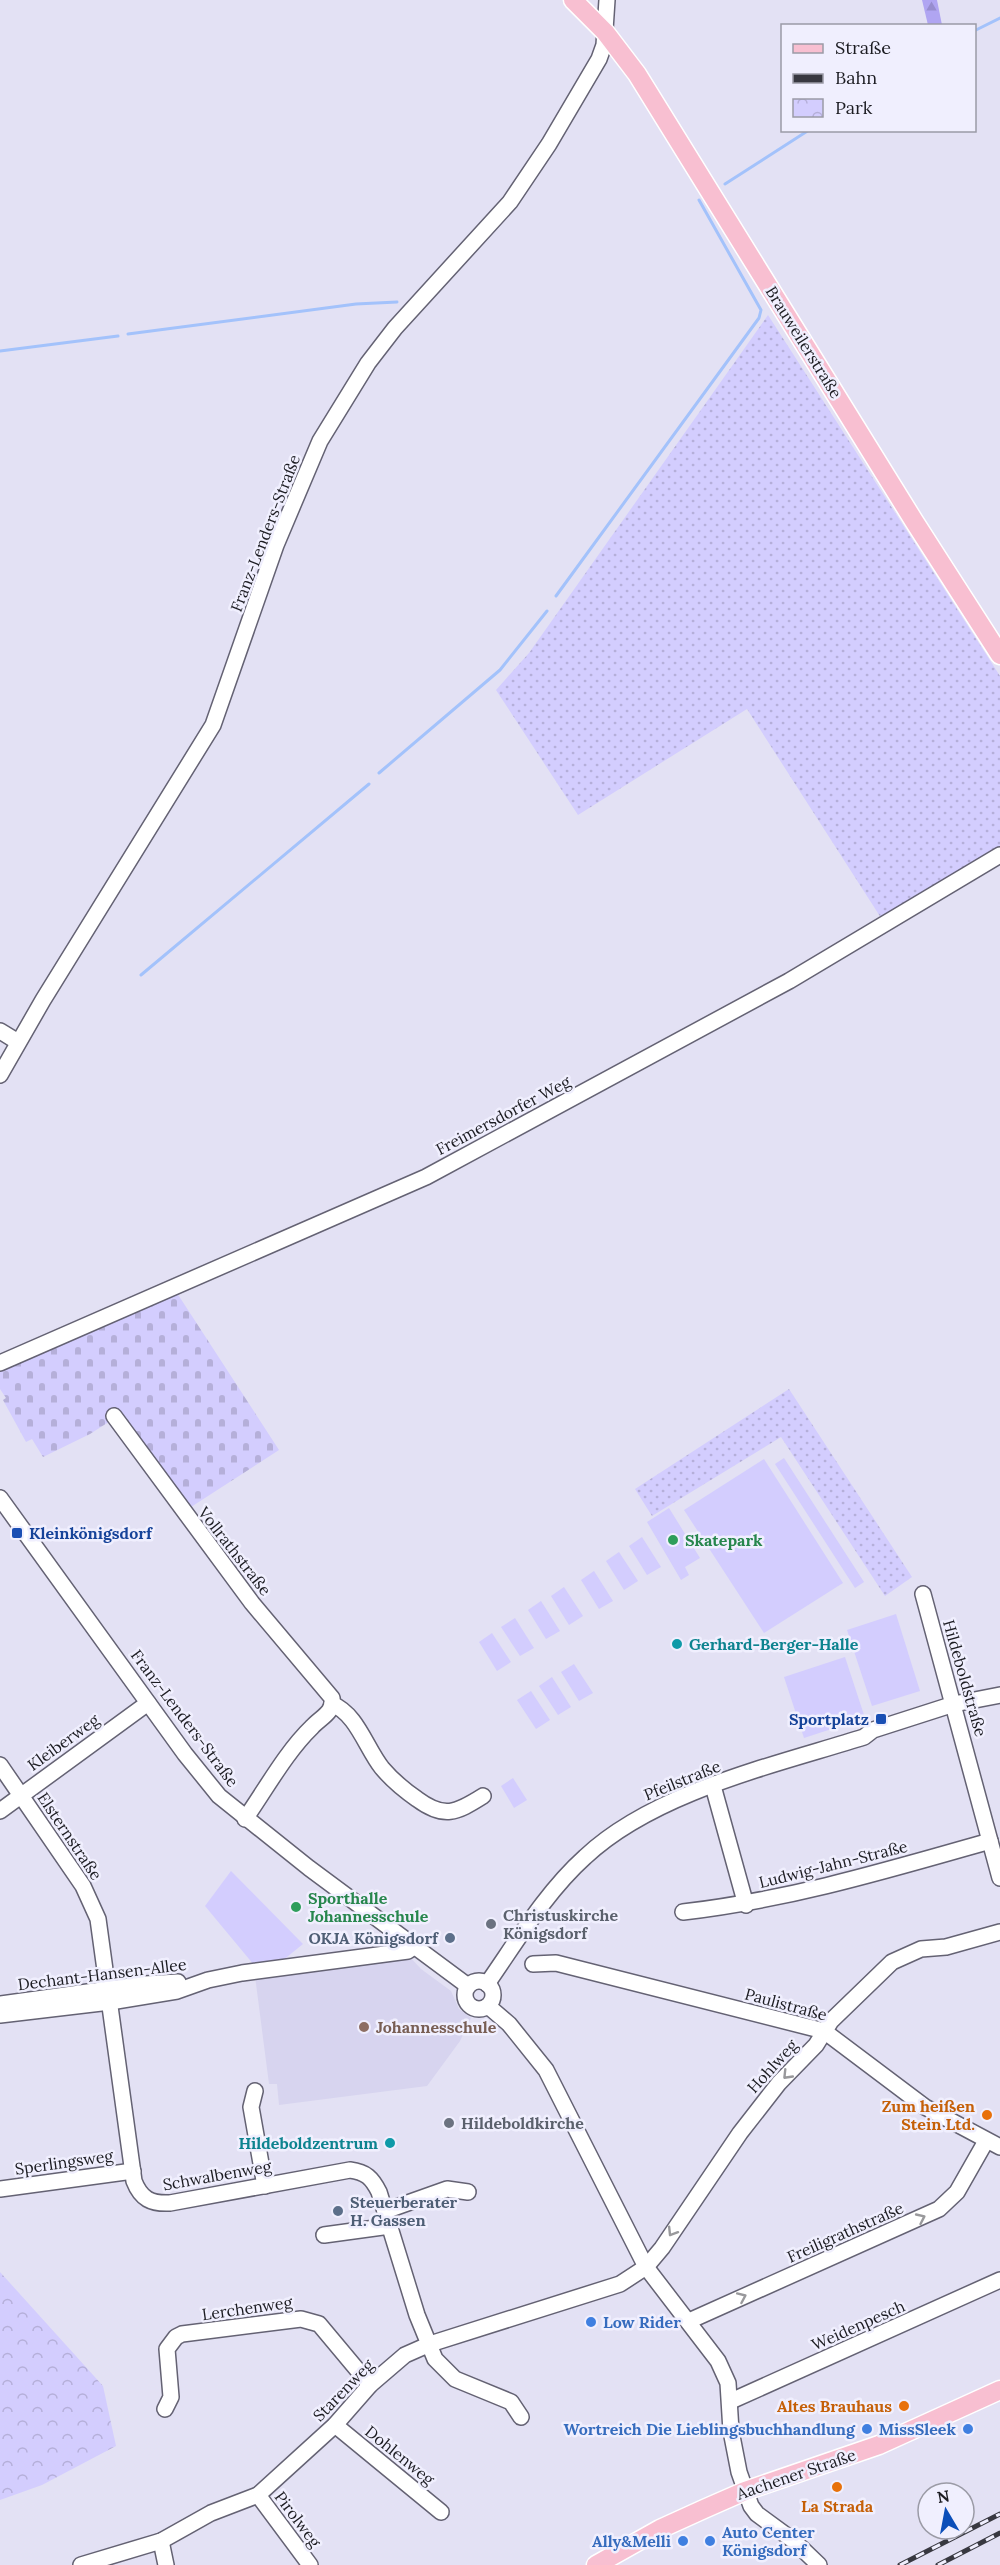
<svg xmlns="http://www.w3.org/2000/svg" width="1000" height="2565" font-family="Lora,serif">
<defs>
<pattern id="grass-dots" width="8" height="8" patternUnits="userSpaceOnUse" patternTransform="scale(1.5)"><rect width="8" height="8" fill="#d3cdfe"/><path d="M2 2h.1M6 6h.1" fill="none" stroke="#b5afd9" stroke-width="1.8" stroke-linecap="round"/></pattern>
<pattern id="forest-firs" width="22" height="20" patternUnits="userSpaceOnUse" patternTransform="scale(1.5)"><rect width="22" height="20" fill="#b0a5f2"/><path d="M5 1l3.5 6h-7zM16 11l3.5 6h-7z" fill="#978dcf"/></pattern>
<pattern id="cemetery-stones" width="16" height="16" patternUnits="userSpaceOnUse" patternTransform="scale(1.5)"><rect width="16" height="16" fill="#d3cdfe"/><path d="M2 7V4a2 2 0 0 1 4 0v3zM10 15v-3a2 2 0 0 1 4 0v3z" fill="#b5afd9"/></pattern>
<pattern id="park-crowns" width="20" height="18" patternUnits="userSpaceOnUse" patternTransform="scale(1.5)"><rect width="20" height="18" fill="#d3cdfe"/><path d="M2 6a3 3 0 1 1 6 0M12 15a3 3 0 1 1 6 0" fill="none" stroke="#b5afd9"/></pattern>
</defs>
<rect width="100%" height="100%" fill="#e3e1f4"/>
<polygon fill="#d7d4ef" points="408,1955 421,1969 451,1991 459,2009 471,2018 460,2041 427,2086 279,2105 277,2084 269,2084 255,1976"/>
<g fill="url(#grass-dots)">
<polygon points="768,315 1000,676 1000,850 883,921 747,709 578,815 496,690 529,653"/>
<polygon points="789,1389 912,1577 885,1596 781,1437 652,1516 635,1489"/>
</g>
<polygon fill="url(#forest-firs)" points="922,0 937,0 942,25 928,25"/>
<polygon fill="url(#cemetery-stones)" points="175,1290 279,1450 191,1507 118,1416 90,1434 43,1457 32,1439 26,1442 3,1400 6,1398 0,1389 0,1370"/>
<polygon fill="url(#park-crowns)" points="0,2272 103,2386 116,2446 42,2485 0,2500"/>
<g fill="#d3cdfe">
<polygon points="784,1458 864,1582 855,1588 775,1464"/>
<polygon points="764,1459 843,1583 764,1633 684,1510"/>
<polygon points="669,1508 700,1558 685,1567 689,1575 681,1580 647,1522"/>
<polygon points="642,1537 661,1567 647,1575 629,1546"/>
<polygon points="619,1552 638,1581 624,1590 606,1561"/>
<polygon points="594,1571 613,1601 599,1609 581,1580"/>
<polygon points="564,1587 583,1616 569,1625 551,1596"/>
<polygon points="541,1601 560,1631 546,1639 528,1610"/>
<polygon points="896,1614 920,1691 872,1706 847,1630"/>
<polygon points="515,1618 534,1648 520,1656 501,1627"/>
<polygon points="492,1633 511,1662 497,1671 479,1642"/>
<polygon points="845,1657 865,1718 804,1738 784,1677"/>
<polygon points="574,1664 593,1693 579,1701 561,1672"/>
<polygon points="552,1677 571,1707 558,1715 539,1686"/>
<polygon points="531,1691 550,1720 536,1729 517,1700"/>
<polygon points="513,1778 527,1800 514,1808 501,1786"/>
<polygon points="231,1871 303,1944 282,1961 254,1965 205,1906"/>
</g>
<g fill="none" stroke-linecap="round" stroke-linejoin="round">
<g stroke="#a3c2fb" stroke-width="3">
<polyline points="974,31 1000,18"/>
<polyline points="725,184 809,130"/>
<polyline points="128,334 356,304 397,302"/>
<polyline points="0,351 118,336"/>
<polyline points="556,596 759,318 761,310 699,200"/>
<polyline points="379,773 500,670 547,611"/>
<polyline points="141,975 369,784"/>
</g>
<g stroke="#646273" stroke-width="18">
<g id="minor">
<polyline points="0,1031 18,1042"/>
<polyline points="0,1075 43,1000 213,725 276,545 320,441 368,363 395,328 510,202 549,144 599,59 604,45 607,0"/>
<polyline points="0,1363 426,1177 789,981 1000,855"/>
<path d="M114 1416 252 1603 332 1698C334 1713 321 1717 312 1727 286 1752 266 1789 245 1819"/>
<polyline points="0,1498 185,1754 219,1796 309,1868 468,1986"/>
<polyline points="923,1594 1000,1878"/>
<path d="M332 1704C357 1714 366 1748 382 1768 393 1781 404 1790 417 1799 444 1819 456 1813 483 1796"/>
<path d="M0 1765 83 1886 98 1919 134 2181C141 2199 151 2204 170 2203L350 2170C366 2172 372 2178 379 2192L417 2315 435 2359 455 2379 511 2402 521 2417"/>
<polyline points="713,1786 746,1905"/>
<polyline points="0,1811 148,1703"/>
<path d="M683 1912C788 1900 888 1870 990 1841"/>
<polyline points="533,1964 556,1963 824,2031 925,2107 1000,2147"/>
<circle cx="479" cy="1995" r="14"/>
<path d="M487 1984C517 1941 546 1892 585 1857 654 1792 775 1765 864 1737L873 1730 954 1704 1000 1695"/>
<polyline points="0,2004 145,1984 178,1982"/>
<polyline points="488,2006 509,2024 546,2070 646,2267 718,2361 728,2383 731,2431 739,2472 751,2506 757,2514 794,2541 819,2565"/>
<polyline points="0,2015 110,2002 177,1991 208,1980 242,1973 408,1951 415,1946"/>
<polyline points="255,2091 251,2107 265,2186"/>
<polyline points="0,2189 133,2171"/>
<polyline points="385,2211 447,2189 468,2192"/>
<polyline points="324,2235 390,2226"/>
<polyline points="689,2321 939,2209 957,2192 986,2141"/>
<polyline points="731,2401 1000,2280"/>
<polyline points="165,2409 171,2397 167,2349 176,2337 182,2334 301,2319 319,2324 370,2385"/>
<polyline points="335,2425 441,2512"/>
<polyline points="258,2495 310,2565"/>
<polyline points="161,2541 166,2565"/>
<polyline points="81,2565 161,2541 211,2513 258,2495 335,2425 370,2385 405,2355 430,2344 620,2284 646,2267 662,2248 740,2133 779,2083 816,2045 831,2021 892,1962 921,1949 946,1947 1000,1932"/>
</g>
</g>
<g stroke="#fff" stroke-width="21">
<g id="major">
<polyline points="573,0 605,32 637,74 914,521 1000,655"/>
<polyline points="596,2565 660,2529 704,2509 745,2491 879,2445 1000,2390"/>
</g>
</g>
<use href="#minor" stroke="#fff" stroke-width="15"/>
<use href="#major" stroke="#f8bfd1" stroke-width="18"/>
<g stroke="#383840" stroke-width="5">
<g id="rail">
<polyline points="900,2565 1000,2514"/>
<polyline points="938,2565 1000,2533"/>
</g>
</g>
<use href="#rail" stroke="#f0effe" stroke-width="3" stroke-dasharray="9" stroke-linecap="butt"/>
</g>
<defs><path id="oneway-chevron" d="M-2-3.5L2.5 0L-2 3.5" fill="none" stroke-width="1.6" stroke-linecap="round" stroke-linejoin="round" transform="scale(1.5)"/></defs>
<g stroke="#99999c">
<use href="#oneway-chevron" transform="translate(787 2075) rotate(134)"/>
<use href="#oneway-chevron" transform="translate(921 2218) rotate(-25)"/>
<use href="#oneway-chevron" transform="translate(672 2232) rotate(122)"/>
<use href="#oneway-chevron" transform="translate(742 2297) rotate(-24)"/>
</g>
<g fill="#1a4fb4" stroke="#f0effe" stroke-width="2">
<rect x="11" y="1527" width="12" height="12" rx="3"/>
<rect x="875" y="1713" width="12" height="12" rx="3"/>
</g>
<g fill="#2e9e5b" stroke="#f0effe" stroke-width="2">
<circle cx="673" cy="1540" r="6"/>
<circle cx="296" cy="1907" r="6"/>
</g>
<g fill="#0f9aa8" stroke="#f0effe" stroke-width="2">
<circle cx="677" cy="1644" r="6"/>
<circle cx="390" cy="2143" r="6"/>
</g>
<g fill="#6b7280" stroke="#f0effe" stroke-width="2">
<circle cx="491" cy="1924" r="6"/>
<circle cx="449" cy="2123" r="6"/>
</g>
<g fill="#5c6f8a" stroke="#f0effe" stroke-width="2">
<circle cx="450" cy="1938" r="6"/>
<circle cx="338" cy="2211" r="6"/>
</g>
<circle fill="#8d6e63" stroke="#f0effe" stroke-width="2" cx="364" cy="2027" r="6"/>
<g fill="#e8710a" stroke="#f0effe" stroke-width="2">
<circle cx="987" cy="2115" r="6"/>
<circle cx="904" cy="2406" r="6"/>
<circle cx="837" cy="2487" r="6"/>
</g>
<g fill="#3f7fe0" stroke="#f0effe" stroke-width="2">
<circle cx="591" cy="2322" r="6"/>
<circle cx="867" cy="2429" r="6"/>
<circle cx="968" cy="2429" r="6"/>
<circle cx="683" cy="2541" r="6"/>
<circle cx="710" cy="2541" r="6"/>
</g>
<g text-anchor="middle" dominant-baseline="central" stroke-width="5" stroke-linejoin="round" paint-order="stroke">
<g font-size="16" fill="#1c1c22" stroke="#f0effe">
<text transform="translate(804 342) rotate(58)">Brauweilerstraße</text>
<text transform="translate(265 533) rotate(-69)">Franz-Lenders-Straße</text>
<text transform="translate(503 1115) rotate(-28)">Freimersdorfer Weg</text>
<text transform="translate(235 1551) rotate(52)">Vollrathstraße</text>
<text transform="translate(965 1678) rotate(74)">Hildeboldstraße</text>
<text transform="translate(185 1718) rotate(53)">Franz-Lenders-Straße</text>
<text transform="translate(63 1742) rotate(-36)">Kleiberweg</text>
<text transform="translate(682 1780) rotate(-22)">Pfeilstraße</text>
<text transform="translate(70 1836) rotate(56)">Elsternstraße</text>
<text transform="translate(833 1864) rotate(-14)">Ludwig-Jahn-Straße</text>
<text transform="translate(102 1974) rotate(-7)">Dechant-Hansen-Allee</text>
<text transform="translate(786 2004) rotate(15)">Paulistraße</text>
<text transform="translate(772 2066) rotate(-48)">Hohlweg</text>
<text transform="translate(64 2162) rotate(-8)">Sperlingsweg</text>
<text transform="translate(217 2175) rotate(-10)">Schwalbenweg</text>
<text transform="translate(845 2232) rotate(-24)">Freiligrathstraße</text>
<text transform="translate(247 2308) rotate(-8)">Lerchenweg</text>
<text transform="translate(858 2325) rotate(-24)">Weidenpesch</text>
<text transform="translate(343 2390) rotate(-46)">Starenweg</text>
<text transform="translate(400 2455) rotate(39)">Dohlenweg</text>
<text transform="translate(796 2474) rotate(-19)">Aachener Straße</text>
<text transform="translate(298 2519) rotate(53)">Pirolweg</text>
</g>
<g font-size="16" font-weight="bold" fill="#164399" stroke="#f0effe" text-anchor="start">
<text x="29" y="1533">Kleinkönigsdorf</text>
<text x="869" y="1719" text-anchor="end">Sportplatz</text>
</g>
<g font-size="16" font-weight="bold" fill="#27864d" stroke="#f0effe" text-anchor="start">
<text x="685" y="1540">Skatepark</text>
<text x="308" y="1898">Sporthalle<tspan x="308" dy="18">Johannesschule</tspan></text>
</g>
<g font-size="16" font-weight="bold" fill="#0d838f" stroke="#f0effe" text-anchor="start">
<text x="689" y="1644">Gerhard-Berger-Halle</text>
<text x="378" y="2143" text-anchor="end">Hildeboldzentrum</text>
</g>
<g font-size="16" font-weight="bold" fill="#5b616d" stroke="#f0effe" text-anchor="start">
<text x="503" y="1915">Christuskirche<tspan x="503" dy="18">Königsdorf</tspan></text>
<text x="461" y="2123">Hildeboldkirche</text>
</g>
<g font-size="16" font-weight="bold" fill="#4e5e75" stroke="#f0effe" text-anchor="end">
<text x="438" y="1938">OKJA Königsdorf</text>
<text x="350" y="2202" text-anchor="start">Steuerberater<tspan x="350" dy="18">H. Gassen</tspan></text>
</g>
<g font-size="16" font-weight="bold" fill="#785e54" stroke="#f0effe" text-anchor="start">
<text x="376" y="2027">Johannesschule</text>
</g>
<g font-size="16" font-weight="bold" fill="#c56008" stroke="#f0effe" text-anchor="end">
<text x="975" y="2106">Zum heißen<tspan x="975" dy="18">Stein Ltd.</tspan></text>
<text x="892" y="2406">Altes Brauhaus</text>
<text x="837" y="2506" text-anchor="middle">La Strada</text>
</g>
<g font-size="16" font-weight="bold" fill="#366cbe" stroke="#f0effe" text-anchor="end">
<text x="603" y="2322" text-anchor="start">Low Rider</text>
<text x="855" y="2429">Wortreich Die Lieblingsbuchhandlung</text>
<text x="956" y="2429">MissSleek</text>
<text x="722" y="2532" text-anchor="start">Auto Center<tspan x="722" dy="18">Königsdorf</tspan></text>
<text x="671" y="2541">Ally&amp;Melli</text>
</g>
</g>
<rect x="781" y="24" width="195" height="108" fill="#f0effe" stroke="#9b9ba6" stroke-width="1.5"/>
<rect x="793" y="44" width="30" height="9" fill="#f8bfd1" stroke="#9b9ba6" stroke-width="1.5"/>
<text x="835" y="54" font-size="18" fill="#1c1c22">Straße</text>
<rect x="793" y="74" width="30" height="9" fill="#383840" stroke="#9b9ba6" stroke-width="1.5"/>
<text x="835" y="84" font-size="18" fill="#1c1c22">Bahn</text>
<rect x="793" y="99" width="30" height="18" fill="url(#park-crowns)" stroke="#9b9ba6" stroke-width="1.5"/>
<text x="835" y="114" font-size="18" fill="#1c1c22">Park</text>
<g transform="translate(946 2511) rotate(350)"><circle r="28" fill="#f0effe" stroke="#9b9ba6" stroke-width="1.5"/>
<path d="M0-4.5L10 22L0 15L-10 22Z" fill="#0b4eb9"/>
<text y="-9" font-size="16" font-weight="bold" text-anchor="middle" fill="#1c1c22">N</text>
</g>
</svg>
